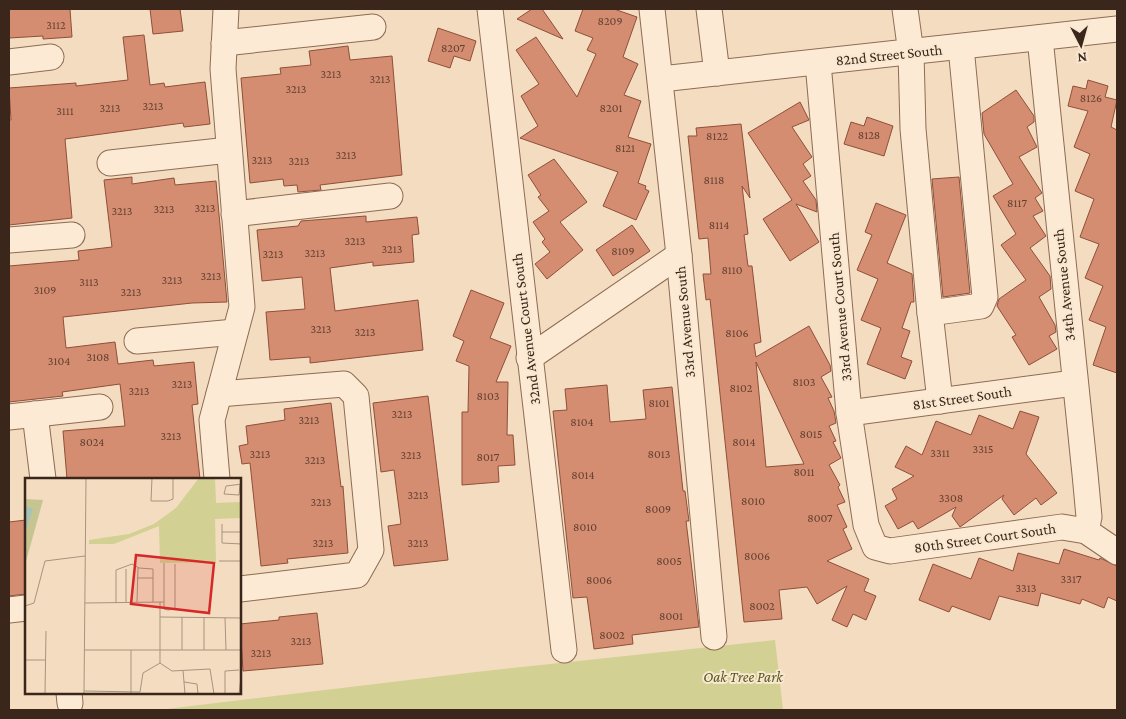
<svg xmlns="http://www.w3.org/2000/svg" width="1126" height="719" font-family="'Crimson Pro',serif">
<rect width="100%" height="100%" fill="#f3dcbf"/>
<polygon fill="#d2d092" points="775,640 783,710 158,710 476,672"/>
<g fill="#d58d71" stroke="#8f4f39" fill-rule="evenodd">
<polygon points="9,9 70,9 72,37 43,39 43,36 9,38"/>
<polygon points="150,9 180,9 183,31 153,34"/>
<polygon points="532,9 542,9 563,39 517,19"/>
<polygon points="583,9 614,9 637,17 623,57 638,64 624,95 641,101 628,137 651,144 638,183 646,186 645,189 649,191 636,220 603,206 618,172 520,138 538,126 521,96 539,84 516,50 536,37 577,97 596,54 587,50 593,38 575,31"/>
<polygon points="438,28 476,41 470,61 454,56 450,68 428,61"/>
<polygon points="144,35 150,85 164,83 165,87 205,82 210,124 184,127 183,123 65,139 72,218 9,225 9,120 11,120 9,88 76,83 76,86 128,80 123,37"/>
<polygon points="348,46 350,60 392,56 402,175 320,185 321,190 298,192 297,185 284,186 283,179 250,183 241,78 281,74 280,68 311,65 309,51"/>
<polygon points="1088,80 1108,86 1105,97 1117,100 1111,127 1117,130 1117,373 1093,365 1106,327 1089,320 1103,286 1085,278 1099,244 1080,237 1094,199 1075,191 1090,154 1074,147 1088,111 1068,106 1073,86 1086,89"/>
<polygon points="1016,90 1034,116 1034,122 1027,127 1037,147 1019,157 1042,193 1035,198 1043,211 1033,216 1046,236 1030,248 1050,276 1051,289 1039,297 1055,325 1056,332 1049,336 1057,349 1029,365 1012,337 1016,335 997,306 999,299 1026,280 1001,245 1016,234 993,196 1013,184 984,134 982,113"/>
<polygon points="800,102 809,120 792,127 812,157 803,164 811,176 803,181 816,200 817,212 796,204 819,242 790,261 763,219 792,200 748,133"/>
<polygon points="867,117 893,126 884,156 844,144 851,122 864,126"/>
<path d="M741 124 750 198 742 186 748 234 744 235 748 266H752L761 342 754 344 756 357 809 326 830 365 831 371 821 377 832 397 828 398 834 411 836 423 829 426 836 441 833 442 841 458 829 465 840 485 838 487 845 502 837 505 847 527 843 529 852 549 827 561 869 579 864 591 876 596 866 620 853 614 847 627 832 620 847 586 817 604 807 587 779 590 782 619 744 622 710 299 706 300 703 274H711L708 238 699 239 688 136H697L696 128ZM756 362 804 464 766 467Z"/>
<polygon points="554,159 587,202 560,222 583,250 547,279 535,264 550,252 542,242 545,239 533,222 549,211 538,197 541,195 528,175"/>
<polygon points="132,177 132,184 174,178 175,185 216,181 227,302 192,303 63,317 66,348 115,342 118,364 153,360 154,366 194,362 198,404 192,405 200,479 67,479 63,431 125,426 120,384 62,392 63,396 9,402 9,266 79,260 78,251 112,247 104,180"/>
<polygon points="959,177 970,293 943,297 932,179"/>
<polygon points="876,203 906,215 887,263 912,274 914,302 911,302 902,328 910,331 901,357 912,361 905,379 867,364 881,328 861,320 878,279 857,270 872,235 865,232"/>
<polygon points="366,216 366,222 417,217 419,234 412,235 414,262 373,266 373,262 330,268 335,311 418,300 423,350 310,363 310,357 270,360 266,312 305,309 302,277 262,281 257,230 298,226 301,221"/>
<polygon points="632,225 650,251 613,276 596,250"/>
<polygon points="471,290 504,303 490,338 511,346 496,382 508,382 507,435 513,435 515,465 498,466 499,482 462,485 462,412 468,412 469,366 456,361 464,341 453,336"/>
<polygon points="607,385 610,422 646,419 643,390 672,387 683,491 685,491 689,521 686,521 699,627 632,635 633,644 594,649 587,597 573,598 553,411 567,410 565,389"/>
<polygon points="428,396 448,560 394,566 388,526 401,524 394,470 381,472 373,403"/>
<polygon points="331,403 341,487 343,486 348,553 287,559 288,563 261,566 250,463 242,464 239,446 248,444 246,426 285,420 284,409"/>
<polygon points="1020,411 1039,417 1026,454 1057,493 1041,505 1036,498 1014,515 1002,499 1004,495 960,527 952,516 956,507 918,529 913,521 898,529 885,506 897,499 892,489 914,476 895,467 906,446 922,455 936,421 971,435 979,415 1013,429"/>
<polygon points="26,520 26,594 9,596 9,522"/>
<polygon points="1064,549 1099,560 1100,558 1117,566 1117,601 1108,597 1104,608 1082,599 1080,604 1041,593 1038,606 999,596 990,620 952,606 949,612 919,600 933,564 971,579 979,558 1013,571 1018,553 1059,564"/>
<polygon points="317,613 323,664 243,671 240,624 279,620 279,617"/>
</g>
<g fill="none" stroke-linecap="round" stroke-linejoin="round">
<g stroke="#8e6b55" stroke-width="27">
<g id="minor">
<polyline points="490,9 564,650"/>
<polyline points="652,9 679,255 714,637"/>
<polyline points="709,9 717,73"/>
<polyline points="905,9 911,53 913,129 930,313 981,306 985,297 961,47"/>
<polyline points="1040,38 1085,474 1089,517 1086,531"/>
<polyline points="224,43 373,27"/>
<polyline points="9,62 51,57"/>
<polyline points="818,63 849,413 866,525 875,547 890,551 1062,527 1086,531 1117,552"/>
<polyline points="661,79 1117,29"/>
<polyline points="110,163 229,150"/>
<polyline points="234,214 390,196"/>
<polyline points="9,240 72,235"/>
<polyline points="930,313 940,401"/>
<polyline points="137,341 235,332"/>
<polyline points="529,358 679,255"/>
<polyline points="219,394 344,384 356,396 371,550 357,575 240,589"/>
<polyline points="849,413 1074,383"/>
<polyline points="35,414 43,479"/>
<polyline points="9,417 100,407"/>
<polyline points="217,479 212,420 242,307 223,69 226,9"/>
<polyline points="9,610 26,608"/>
<polyline points="69,693 70,703"/>
</g>
</g>
<use href="#minor" stroke="#fcead4" stroke-width="25"/>
</g>
<g text-anchor="middle" dominant-baseline="central" stroke-width="4" stroke-linejoin="round" paint-order="stroke">
<g font-size="12" fill="#624031">
<text x="610" y="21">8209</text>
<text x="56" y="25">3112</text>
<text x="453" y="48">8207</text>
<text x="331" y="74">3213</text>
<text x="380" y="79">3213</text>
<text x="296" y="89">3213</text>
<text x="1091" y="98">8126</text>
<text x="153" y="106">3213</text>
<text x="110" y="108">3213</text>
<text x="611" y="108">8201</text>
<text x="65" y="111">3111</text>
<text x="869" y="135">8128</text>
<text x="717" y="136">8122</text>
<text x="625" y="148">8121</text>
<text x="346" y="155">3213</text>
<text x="262" y="160">3213</text>
<text x="299" y="161">3213</text>
<text x="714" y="180">8118</text>
<text x="1017" y="203">8117</text>
<text x="205" y="208">3213</text>
<text x="164" y="209">3213</text>
<text x="122" y="211">3213</text>
<text x="719" y="225">8114</text>
<text x="355" y="241">3213</text>
<text x="392" y="249">3213</text>
<text x="623" y="251">8109</text>
<text x="315" y="253">3213</text>
<text x="273" y="254">3213</text>
<text x="732" y="270">8110</text>
<text x="211" y="276">3213</text>
<text x="172" y="280">3213</text>
<text x="89" y="282">3113</text>
<text x="45" y="290">3109</text>
<text x="131" y="292">3213</text>
<text x="321" y="329">3213</text>
<text x="365" y="332">3213</text>
<text x="737" y="333">8106</text>
<text x="98" y="357">3108</text>
<text x="59" y="361">3104</text>
<text x="804" y="382">8103</text>
<text x="182" y="384">3213</text>
<text x="741" y="388">8102</text>
<text x="139" y="391">3213</text>
<text x="488" y="396">8103</text>
<text x="659" y="403">8101</text>
<text x="402" y="414">3213</text>
<text x="309" y="420">3213</text>
<text x="582" y="422">8104</text>
<text x="811" y="434">8015</text>
<text x="171" y="436">3213</text>
<text x="92" y="442">8024</text>
<text x="744" y="442">8014</text>
<text x="983" y="449">3315</text>
<text x="940" y="453">3311</text>
<text x="260" y="454">3213</text>
<text x="659" y="454">8013</text>
<text x="411" y="455">3213</text>
<text x="488" y="457">8017</text>
<text x="315" y="460">3213</text>
<text x="804" y="472">8011</text>
<text x="583" y="475">8014</text>
<text x="418" y="495">3213</text>
<text x="951" y="498">3308</text>
<text x="753" y="501">8010</text>
<text x="321" y="502">3213</text>
<text x="658" y="509">8009</text>
<text x="820" y="518">8007</text>
<text x="585" y="527">8010</text>
<text x="323" y="543">3213</text>
<text x="418" y="543">3213</text>
<text x="757" y="556">8006</text>
<text x="669" y="561">8005</text>
<text x="1071" y="579">3317</text>
<text x="599" y="580">8006</text>
<text x="1026" y="588">3313</text>
<text x="762" y="606">8002</text>
<text x="671" y="616">8001</text>
<text x="612" y="635">8002</text>
<text x="301" y="641">3213</text>
<text x="261" y="653">3213</text>
</g>
<g font-size="15" fill="#3b261c" stroke="#f9e7d0">
<text transform="translate(889 55) rotate(-6)">82nd Street South</text>
<text transform="translate(1064 285) rotate(-96)">34th Avenue South</text>
<text transform="translate(840 307) rotate(-95)">33rd Avenue Court South</text>
<text transform="translate(685 322) rotate(-95)">33rd Avenue South</text>
<text transform="translate(526 329) rotate(-97)">32nd Avenue Court South</text>
<text transform="translate(962 398) rotate(-8)">81st Street South</text>
<text transform="translate(985 538) rotate(-8)">80th Street Court South</text>
</g>
<g font-size="15" font-style="italic" fill="#545a20" stroke="#f9e7d0">
<text x="743" y="677">Oak Tree Park</text>
</g>
</g>
<g transform="translate(25 478)">
<rect width="216" height="216" fill="#f3dcbf"/>
<path d="M174 0H190L191 25 216 24V40L190 41 191 84 135 85 134 48 89 66H64V62L104 56 129 46 151 30Z" fill="#d2d092"/>
<path d="M0 21 18 22 0 87Z" fill="#c6c592"/>
<path d="M0 28 8 31 0 55Z" fill="#a3c4b6"/>
<path fill="none" stroke="#a9937e" stroke-width="1" d="M127 0 126 23H143L148 21V0M215 7 214 17 199 16 201 8 217 6M197 46V65L217 66M197 54H217M194 83H217M139 85V131L143 132 150 131V86M101 91V124M112 100H128M112 124 113 90M135 124V185M60 125 139 124M91 125V92L107 86 114 90 128 91V124M0 128 9 125 20 83 60 78M135 139 217 140M157 139V172M200 140 201 172M60 172H217M179 172V139M0 182H20M135 185 147 193 185 191 189 216M158 192 160 216M159 204 172 206 173 216M59 213 115 214 118 195 135 185M106 215V172M20 216 21 153M59 216 61 0M200 216V193L214 192M214 216 217 190"/>
<path fill="#d62828" fill-opacity="0.15" stroke="#d62828" stroke-width="2.5" d="M111 77 189 85 184 135 106 126Z"/>
<rect width="216" height="216" fill="none" stroke="#3b261c" stroke-width="2.5"/>
</g>
<rect width="1126" height="719" fill="none" stroke="#3b261c" stroke-width="20"/>
<g transform="translate(1081 45) rotate(174)" stroke="#f9e7d0" stroke-width="4" paint-order="stroke">
<path d="M0-4L9 19L0 12L-9 19Z" fill="#3b261c"/>
<text y="-8" font-size="14" font-weight="bold" text-anchor="middle" fill="#3b261c">N</text>
</g>
</svg>
